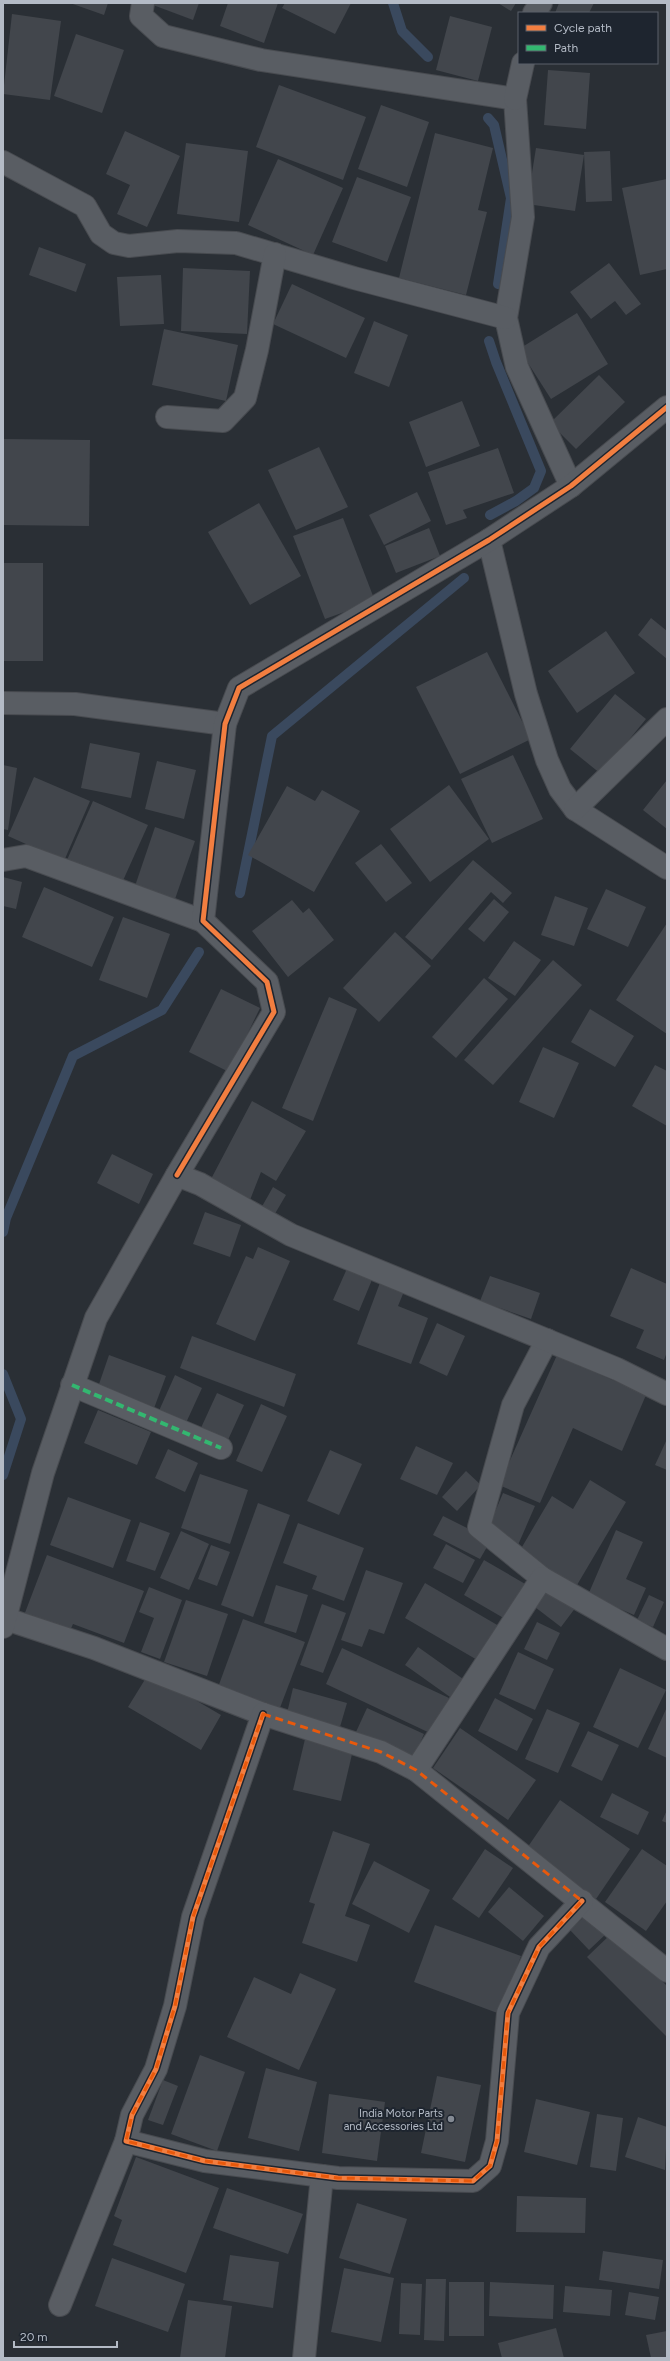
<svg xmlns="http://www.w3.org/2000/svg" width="670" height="2361" font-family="Figtree,sans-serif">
<rect width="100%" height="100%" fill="#2a2f35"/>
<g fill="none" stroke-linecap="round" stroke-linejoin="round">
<g stroke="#3a495e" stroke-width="10">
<polyline points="393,3 402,31 428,57"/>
<polyline points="488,118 494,125 511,198 498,284"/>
<polyline points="489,341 496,362 541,471 534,488 516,501 490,515"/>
<polyline points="240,893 272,736 464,578"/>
<polyline points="3,1232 6,1218 73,1056 162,1010 199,952"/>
<polyline points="3,1374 21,1419 3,1475"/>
</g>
</g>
<g fill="#42464c">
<polygon points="70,3 108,3 104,15"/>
<polygon points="154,3 199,3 193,20 153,5"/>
<polygon points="228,3 278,3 264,43 220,26"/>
<polygon points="285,3 351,3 335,34 282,8"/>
<polygon points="498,3 516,3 511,11"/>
<polygon points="559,3 594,3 589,13 555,13"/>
<polygon points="12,14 61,21 50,100 3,94"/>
<polygon points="450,16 492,27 478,81 436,70"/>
<polygon points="76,34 124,50 102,113 54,96"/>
<polygon points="548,70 590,73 586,129 544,125"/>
<polygon points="279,85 366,117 343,180 256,147"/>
<polygon points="381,105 429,122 407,187 358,169"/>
<polygon points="125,131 180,156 147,227 117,214 130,185 106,174"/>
<polygon points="435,133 493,148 478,210 487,212 466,295 399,278"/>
<polygon points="186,143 248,151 239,222 177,214"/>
<polygon points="536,148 584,155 575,211 527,204"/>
<polygon points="610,151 612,201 586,202 584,152"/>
<polygon points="278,159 343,188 313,255 248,225"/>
<polygon points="357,177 411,197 387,262 332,242"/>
<polygon points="667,179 667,269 640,275 622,188"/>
<polygon points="39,247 86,264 76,292 29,275"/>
<polygon points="609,263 641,304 626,315 615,301 591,319 570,292"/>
<polygon points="183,268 250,271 247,334 181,331"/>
<polygon points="161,275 164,324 120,326 117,277"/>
<polygon points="292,284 365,318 346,358 273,324"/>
<polygon points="577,313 608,364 551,399 519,349"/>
<polygon points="374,321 408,335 389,387 354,373"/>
<polygon points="164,329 238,345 226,401 152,385"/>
<polygon points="599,375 625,402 576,449 550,423"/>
<polygon points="462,401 480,446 426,467 409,422"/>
<polygon points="3,439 90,440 89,526 3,525"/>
<polygon points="319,447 348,507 296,530 268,470"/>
<polygon points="498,448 514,493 463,510 467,518 446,525 428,472"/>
<polygon points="417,492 431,521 384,545 369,515"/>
<polygon points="259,503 301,576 250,605 208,532"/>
<polygon points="343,518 375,601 325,619 293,536"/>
<polygon points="429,528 440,556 396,573 385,546"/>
<rect x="3" y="563" width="40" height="98"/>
<polygon points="651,618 667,631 667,659 638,635"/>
<polygon points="606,631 635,673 577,713 548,671"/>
<polygon points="487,652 531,739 460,774 416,687"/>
<polygon points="615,694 646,719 601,774 570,749"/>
<polygon points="90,743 140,753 131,798 81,788"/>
<polygon points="513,755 543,819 492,843 461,779"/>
<polygon points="157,761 196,770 184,819 145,809"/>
<polygon points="3,765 17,768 8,830 3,829"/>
<polygon points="34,777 90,801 64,861 8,836"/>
<polygon points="667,780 667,829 643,810"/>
<polygon points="449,785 489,839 430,882 390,829"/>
<polygon points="287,786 315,801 322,790 360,811 314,892 248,855"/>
<polygon points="93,801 148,825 121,885 67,860"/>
<polygon points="155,827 195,841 174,902 134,889"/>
<polygon points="381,844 412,883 386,902 355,863"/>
<polygon points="473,860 512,893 503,903 491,892 432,960 405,937"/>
<polygon points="3,877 22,882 16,909 3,906"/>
<polygon points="44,887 114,917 92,967 22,937"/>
<polygon points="606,889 646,907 628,947 587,929"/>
<polygon points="555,896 588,908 574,946 541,935"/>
<polygon points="494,899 509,912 484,942 468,929"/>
<polygon points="292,900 303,913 309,908 334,940 288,977 252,931"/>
<polygon points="123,917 170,934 147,998 99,980"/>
<polygon points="667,923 667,1034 616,1000"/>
<polygon points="395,932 431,966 379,1022 343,988"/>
<polygon points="514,941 541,960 515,996 488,978"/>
<polygon points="553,960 582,985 493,1085 464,1060"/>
<polygon points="484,978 508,999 456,1058 432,1037"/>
<polygon points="221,989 260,1008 229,1072 189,1052"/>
<polygon points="329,997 357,1009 313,1121 282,1108"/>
<polygon points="590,1009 634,1036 615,1067 571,1042"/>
<polygon points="543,1047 579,1063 554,1118 519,1102"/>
<polygon points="655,1065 667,1071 667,1126 632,1106"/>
<polygon points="252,1101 306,1131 276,1181 261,1172 250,1200 211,1179"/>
<polygon points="112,1154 153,1174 139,1204 97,1183"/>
<polygon points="273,1187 286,1195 273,1217 260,1210"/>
<polygon points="205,1212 241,1225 230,1257 193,1244"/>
<polygon points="258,1247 290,1261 255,1341 216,1324 246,1256 253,1259"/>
<polygon points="349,1264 374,1275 359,1311 333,1300"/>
<polygon points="631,1268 667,1284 667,1352 664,1360 636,1348 644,1330 610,1316"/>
<polygon points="490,1276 540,1293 531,1319 480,1301"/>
<polygon points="381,1280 405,1289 398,1306 428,1318 411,1364 357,1344"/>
<polygon points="437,1323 465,1336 447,1376 419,1363"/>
<polygon points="192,1336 296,1374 284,1407 180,1368"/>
<polygon points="109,1355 166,1376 153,1411 97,1390"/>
<polygon points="557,1355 646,1395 622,1451 573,1428 540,1503 499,1485"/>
<polygon points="175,1375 202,1388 185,1425 158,1413"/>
<polygon points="217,1393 244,1405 227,1442 200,1430"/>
<polygon points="261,1404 287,1416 262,1472 236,1461"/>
<polygon points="98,1410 151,1432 137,1465 84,1443"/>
<polygon points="667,1439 667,1470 655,1465"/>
<polygon points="416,1446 453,1463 437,1495 400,1479"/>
<polygon points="168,1449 198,1463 185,1492 155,1478"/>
<polygon points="330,1450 362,1464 339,1515 307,1501"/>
<polygon points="466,1471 481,1485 457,1511 442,1497"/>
<polygon points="200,1474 248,1490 230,1544 181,1528"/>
<polygon points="590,1480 626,1502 577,1585 519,1552 552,1496 573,1509"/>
<polygon points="503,1493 535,1506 518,1545 487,1531"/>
<polygon points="68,1497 131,1520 113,1568 50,1545"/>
<polygon points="258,1503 290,1515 253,1617 221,1605"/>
<polygon points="443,1516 491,1540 480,1559 433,1535"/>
<polygon points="140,1522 170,1533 155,1571 126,1561"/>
<polygon points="298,1523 364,1548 344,1601 312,1589 317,1576 283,1563"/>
<polygon points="616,1530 643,1542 626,1579 646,1588 634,1615 588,1595"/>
<polygon points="181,1531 209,1544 189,1590 160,1578"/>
<polygon points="446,1544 475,1560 463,1583 433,1568"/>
<polygon points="211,1545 230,1552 217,1586 198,1579"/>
<polygon points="47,1555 144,1591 124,1643 73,1624 68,1635 23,1618"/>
<polygon points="484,1560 527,1585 507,1620 464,1595"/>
<polygon points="366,1570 403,1583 384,1634 369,1629 362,1647 341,1640"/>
<polygon points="425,1583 499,1626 479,1661 405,1618"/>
<polygon points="546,1584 576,1607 561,1627 531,1604"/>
<polygon points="276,1585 308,1595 296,1633 264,1623"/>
<polygon points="149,1587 182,1600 160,1659 141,1652 154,1618 139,1612"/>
<polygon points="649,1595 664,1602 653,1627 637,1620"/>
<polygon points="186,1600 228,1614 207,1676 164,1662"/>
<polygon points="322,1604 346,1613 323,1673 300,1665"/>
<polygon points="243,1619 305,1642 278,1713 217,1690"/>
<polygon points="537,1622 560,1633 547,1660 524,1649"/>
<polygon points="418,1647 463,1679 450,1697 405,1665"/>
<polygon points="342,1648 449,1698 432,1734 326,1684"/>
<polygon points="518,1652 554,1669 535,1710 499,1694"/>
<polygon points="620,1668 666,1690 638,1748 593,1727"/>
<polygon points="149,1673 221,1715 201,1750 128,1707"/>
<polygon points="293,1688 347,1703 340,1727 287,1713"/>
<polygon points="495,1698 533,1719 517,1751 478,1731"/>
<polygon points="667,1707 667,1758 648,1749"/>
<polygon points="367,1708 424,1734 414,1757 356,1732"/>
<polygon points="547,1709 580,1723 558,1773 525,1759"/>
<polygon points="460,1728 536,1780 508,1820 433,1768"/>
<polygon points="588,1731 619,1745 602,1781 571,1766"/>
<polygon points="305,1739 353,1750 341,1801 293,1790"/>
<polygon points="612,1793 649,1812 638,1835 600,1817"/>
<polygon points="560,1800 630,1849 596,1899 525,1851"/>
<polygon points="667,1810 667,1823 662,1821"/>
<polygon points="333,1831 370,1844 345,1916 370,1925 357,1962 302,1943 315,1904 309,1902"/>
<polygon points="485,1849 513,1868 479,1918 452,1899"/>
<polygon points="642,1849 667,1866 667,1901 646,1931 605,1902"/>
<polygon points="374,1861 430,1890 409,1933 352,1904"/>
<polygon points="509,1887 544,1916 523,1941 488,1912"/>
<polygon points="588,1913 607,1933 589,1950 570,1930"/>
<polygon points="435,1925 521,1956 500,2014 414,1982"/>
<polygon points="613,1932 667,1986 667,2037 587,1957"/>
<polygon points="300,1973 336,1989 299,2070 227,2037 254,1977 291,1994"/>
<polygon points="200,2055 245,2072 217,2151 171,2134"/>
<polygon points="266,2068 317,2082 299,2151 248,2138"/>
<polygon points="437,2076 481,2085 465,2162 421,2153"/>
<polygon points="163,2080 178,2086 163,2125 148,2120"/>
<polygon points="329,2094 385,2102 377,2161 322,2153"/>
<polygon points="536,2099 590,2112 577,2165 524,2152"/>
<polygon points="597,2114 623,2118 616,2171 590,2167"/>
<polygon points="638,2117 667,2127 665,2170 625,2157"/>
<polygon points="136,2157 219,2188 186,2273 113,2245 122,2220 114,2216"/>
<polygon points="227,2188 303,2214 288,2254 213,2228"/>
<polygon points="517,2196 586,2198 585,2233 516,2232"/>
<polygon points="357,2203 407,2219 390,2274 339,2258"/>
<polygon points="603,2251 663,2260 659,2289 599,2280"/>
<polygon points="230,2255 279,2262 273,2308 223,2300"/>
<polygon points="112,2258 185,2284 168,2332 95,2306"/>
<polygon points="344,2268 394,2278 381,2342 331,2332"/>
<polygon points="426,2279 446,2279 444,2341 424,2340"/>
<rect x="449" y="2282" width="35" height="54"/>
<polygon points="490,2282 554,2285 553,2319 489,2316"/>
<polygon points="401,2283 422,2284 420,2335 399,2334"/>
<polygon points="565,2286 612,2290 610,2316 563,2312"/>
<polygon points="629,2292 659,2297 655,2320 625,2315"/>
<polygon points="188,2300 232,2306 225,2358 180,2358"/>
<polygon points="556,2328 564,2358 502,2358 498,2343"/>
<polygon points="667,2331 667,2358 651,2358 646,2335"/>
</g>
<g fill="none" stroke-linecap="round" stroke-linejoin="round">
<g stroke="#484b50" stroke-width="24">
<g id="minor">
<polyline points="143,3 141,16 163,36 261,60 515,99 523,217 506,318 517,367 571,486"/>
<polyline points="534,13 541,3"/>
<polyline points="515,99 523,63"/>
<polyline points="3,162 85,206 101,234 114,243 129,246 178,241 236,243 354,278 506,318"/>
<polyline points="167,417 223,421 245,398 257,350 275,254"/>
<polyline points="489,540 526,694 547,760 560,789 575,809 667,868"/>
<polyline points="3,703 75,704 225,724"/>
<polyline points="575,809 667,719"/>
<polyline points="3,860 26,856 203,921"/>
<polyline points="177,1175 274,1012 267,982 203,921 225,724 239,688 489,540 571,486 667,407"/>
<polyline points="72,1385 221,1448"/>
<polyline points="542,1578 479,1527 513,1405 547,1340"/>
<polyline points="3,1618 94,1648 263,1714 381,1752 416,1770 667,1971"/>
<polyline points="3,1627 43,1473 96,1318 177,1175 200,1184 291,1235 617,1369 667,1394"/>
<polyline points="263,1714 193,1917 175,2006 156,2069 132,2115 126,2141 205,2161 338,2178 473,2181 490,2166 497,2141 508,2013 539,1947 582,1901"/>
<polyline points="416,1770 542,1578 667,1649"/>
<polyline points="60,2305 126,2141"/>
<polyline points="304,2358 322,2176"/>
</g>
</g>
<use href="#minor" stroke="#595d63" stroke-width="22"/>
<polyline stroke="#33b770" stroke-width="4" stroke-dasharray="8 4" stroke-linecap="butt" points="72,1385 221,1448"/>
<g stroke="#1e252f" stroke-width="8">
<g id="cycleway">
<polyline points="177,1175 274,1012 267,982 203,921 225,724 239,688 489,540 571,486 667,407"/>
<polyline points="263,1714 193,1917 175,2006 156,2069 132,2115 126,2141 205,2161 338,2178 473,2181 490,2166 497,2141 508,2013 539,1947 582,1901"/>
</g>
</g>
<use href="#cycleway" stroke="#f27e40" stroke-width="5"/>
</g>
<path fill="none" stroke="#e8590c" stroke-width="3" stroke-dasharray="8 5" stroke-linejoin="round" d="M263 1714 381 1752 416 1770 582 1901 539 1947 508 2013 497 2141 490 2166 473 2181 338 2178 205 2161 126 2141 132 2115 156 2069 175 2006 193 1917Z"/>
<circle fill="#848a93" stroke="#1e252f" stroke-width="1.5" cx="451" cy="2119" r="4"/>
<g text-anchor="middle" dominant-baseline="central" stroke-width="4" stroke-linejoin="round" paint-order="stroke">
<g font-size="11" fill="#b4bbc6" stroke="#1e252f" text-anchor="end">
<text x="443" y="2113">India Motor Parts<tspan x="443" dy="13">and Accessories Ltd</tspan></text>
</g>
</g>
<rect width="670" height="2361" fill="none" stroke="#b4bbc6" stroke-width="8"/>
<rect x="518" y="12" width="140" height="52" fill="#1e252f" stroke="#5a616b"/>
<rect x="526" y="25" width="20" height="6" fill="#f27e40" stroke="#5a616b"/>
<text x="554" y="32" font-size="12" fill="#b4bbc6">Cycle path</text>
<rect x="526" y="45" width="20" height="6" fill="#33b770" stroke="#5a616b"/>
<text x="554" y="52" font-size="12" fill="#b4bbc6">Path</text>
<path d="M14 2341v6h103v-6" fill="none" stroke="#b4bbc6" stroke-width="2"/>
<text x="20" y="2341" font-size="12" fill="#b4bbc6" stroke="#1e252f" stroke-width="3" paint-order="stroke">20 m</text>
</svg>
